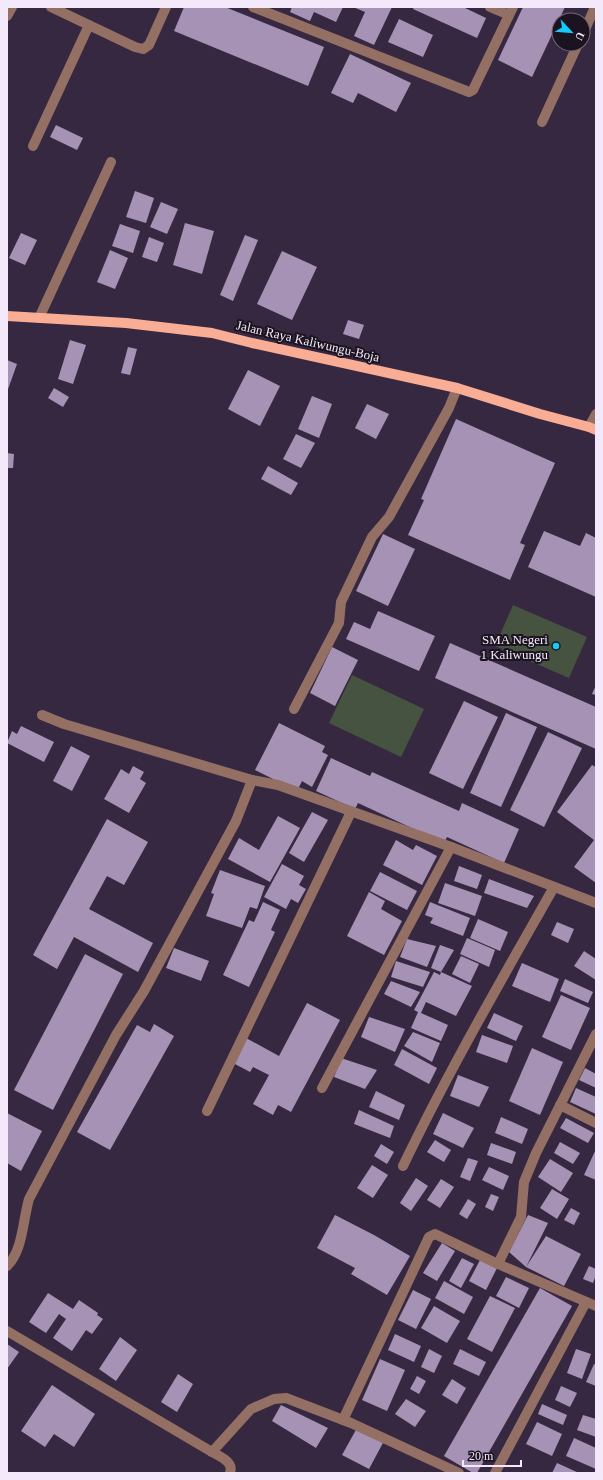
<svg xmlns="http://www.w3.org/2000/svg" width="603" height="1480" font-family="'Times New Roman',serif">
<rect width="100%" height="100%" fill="#372842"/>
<g fill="#455340">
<polygon points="513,605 587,637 569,678 495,646"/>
<polygon points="352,675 424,709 401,757 329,723"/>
</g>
<g fill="#a692b4">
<polygon points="184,7 225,7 324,47 308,86 174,31"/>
<polygon points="292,7 343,7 336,22 314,12 310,21 290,12"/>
<polygon points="353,7 392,7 374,45 354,36 365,12"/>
<polygon points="414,7 463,7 486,18 477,38 413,9"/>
<polygon points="523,7 565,7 532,77 498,60"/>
<polygon points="399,19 433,35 423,57 388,42"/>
<polygon points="350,54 411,83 396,112 358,93 353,103 331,93"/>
<polygon points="56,125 83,138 77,150 50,137"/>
<polygon points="135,191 154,198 146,223 126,217"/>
<polygon points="161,202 178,209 167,234 150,227"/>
<polygon points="185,223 214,231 202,274 173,265"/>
<polygon points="120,224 140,231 133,253 112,246"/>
<polygon points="21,233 37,240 25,265 9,258"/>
<polygon points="245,235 258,240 233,301 220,295"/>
<polygon points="149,237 164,243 157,262 142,257"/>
<polygon points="110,250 128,258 115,289 97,282"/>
<polygon points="282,251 317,267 292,320 257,304"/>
<polygon points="348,320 364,325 359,339 343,334"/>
<polygon points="70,340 86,345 73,384 58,379"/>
<polygon points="128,347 137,349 130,375 121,373"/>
<polygon points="7,360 17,364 7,392"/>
<polygon points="248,370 280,386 260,426 228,409"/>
<polygon points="54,388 69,397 63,407 48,398"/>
<polygon points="312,396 332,404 319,438 298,429"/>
<polygon points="367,404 389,414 376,439 355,428"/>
<polygon points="456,419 555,463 520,543 525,545 510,580 408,535 424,500 421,499"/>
<polygon points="296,434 315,443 301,468 283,459"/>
<polygon points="7,453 14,454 13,468 7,468"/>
<polygon points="268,466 298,483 291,495 261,479"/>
<polygon points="544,531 580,546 586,533 596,538 596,597 528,567"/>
<polygon points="383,534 415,549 388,606 356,591"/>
<polygon points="378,611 435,636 419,671 346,639 354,622 370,629"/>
<polygon points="450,643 596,707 596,749 435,678"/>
<polygon points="332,647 358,660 335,706 310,693"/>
<polygon points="596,685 596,695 592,694"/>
<polygon points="464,701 498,717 463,789 429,773"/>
<polygon points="506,713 537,727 501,807 470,793"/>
<polygon points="279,723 325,746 322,752 328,755 312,787 302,781 297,791 255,770"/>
<polygon points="21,726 54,742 44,762 7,743 12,731 17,734"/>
<polygon points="548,732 582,748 544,827 510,810"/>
<polygon points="71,746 90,756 72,791 53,781"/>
<polygon points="331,758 370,776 372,772 459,811 462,803 519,829 504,863 447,837 444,843 358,803 355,809 316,791"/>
<polygon points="592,765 596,767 596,883 574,867 594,840 557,812"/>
<polygon points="133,766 144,772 140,779 146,783 129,813 104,799 121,769 129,774"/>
<polygon points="312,812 328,820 304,862 289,853"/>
<polygon points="278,816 300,828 270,882 228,859 239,838 259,850"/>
<polygon points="107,819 148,842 124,885 107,876 89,909 153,943 138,972 74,937 57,969 33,955"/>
<polygon points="396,840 413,850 416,845 437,856 422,885 383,865"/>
<polygon points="282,864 304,876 299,885 306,889 298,903 291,899 286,909 264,897"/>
<polygon points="459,866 482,875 477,889 454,881"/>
<polygon points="220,870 265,886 257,909 250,907 242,928 206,916 214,894 211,893"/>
<polygon points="380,872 417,891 407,910 370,891"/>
<polygon points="489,879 534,896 527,908 484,893"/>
<polygon points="445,883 482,896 475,916 438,903"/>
<polygon points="369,892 385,901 381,909 402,921 384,955 347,936"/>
<polygon points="263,902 280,910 271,930 275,932 249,987 223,975 249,920 254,922"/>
<polygon points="430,902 470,918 463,936 430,923 433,918 425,915"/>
<polygon points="478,919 508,932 500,951 470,938"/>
<polygon points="557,922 574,929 568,943 551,935"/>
<polygon points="467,938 495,950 489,967 460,954"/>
<polygon points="407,939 436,946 427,967 400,957"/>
<polygon points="440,945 454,950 441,972 431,968"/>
<polygon points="174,948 209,961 201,981 166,968"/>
<polygon points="584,951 596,959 596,980 574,966"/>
<polygon points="85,954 123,974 53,1110 14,1090"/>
<polygon points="461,956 479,964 470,983 452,974"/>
<polygon points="396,961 430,972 423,987 391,977"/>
<polygon points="522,963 559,979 550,1002 512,986"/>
<polygon points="434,972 440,975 441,972 472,986 456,1016 426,1002 421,1013 448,1025 441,1041 411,1028 418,1012 414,1010"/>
<polygon points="565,979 593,992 588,1003 560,991"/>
<polygon points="391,981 420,992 411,1007 384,994"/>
<polygon points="561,995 590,1008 571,1050 542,1037"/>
<polygon points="307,1003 340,1020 291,1112 278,1105 273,1115 253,1104 269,1075 253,1067 250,1072 233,1063 246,1038 279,1056"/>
<polygon points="494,1013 523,1026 516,1041 487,1028"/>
<polygon points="369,1017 405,1029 395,1052 361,1037"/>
<polygon points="154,1024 174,1036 110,1150 77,1132 137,1025 150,1032"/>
<polygon points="413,1032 440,1043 432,1062 404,1046"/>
<polygon points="482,1035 513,1046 507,1063 476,1052"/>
<polygon points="532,1048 563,1062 540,1115 509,1101"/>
<polygon points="402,1049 437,1068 429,1084 394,1065"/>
<polygon points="341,1058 377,1070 365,1089 334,1077"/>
<polygon points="585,1068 596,1074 596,1088 579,1080"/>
<polygon points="458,1075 489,1087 479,1107 450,1096"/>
<polygon points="576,1088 596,1097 596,1114 570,1102"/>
<polygon points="376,1091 405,1105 399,1120 369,1107"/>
<polygon points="359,1110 394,1126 390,1138 354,1124"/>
<polygon points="7,1113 42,1131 21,1171 7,1163"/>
<polygon points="443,1113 474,1128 463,1148 433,1134"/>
<polygon points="501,1117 528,1129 522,1144 495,1133"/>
<polygon points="566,1118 594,1133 588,1143 560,1128"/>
<polygon points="435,1140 451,1150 444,1162 427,1152"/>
<polygon points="560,1142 580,1153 573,1164 554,1153"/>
<polygon points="491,1143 516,1152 512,1164 487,1155"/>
<polygon points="381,1144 394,1152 387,1164 374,1156"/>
<polygon points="596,1149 596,1180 584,1175"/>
<polygon points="468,1158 478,1161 470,1181 460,1177"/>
<polygon points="550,1159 573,1173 561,1192 538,1177"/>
<polygon points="372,1165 388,1175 373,1198 357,1188"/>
<polygon points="489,1167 509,1176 503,1190 482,1180"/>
<polygon points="416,1178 428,1186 411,1211 400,1203"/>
<polygon points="441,1179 454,1187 440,1208 427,1200"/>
<polygon points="552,1189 569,1199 557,1219 540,1208"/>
<polygon points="491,1194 499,1197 493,1211 485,1207"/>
<polygon points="468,1199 476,1204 467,1219 459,1214"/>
<polygon points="571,1208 580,1213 574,1225 564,1220"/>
<polygon points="335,1215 374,1235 410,1256 387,1295 351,1274 355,1268 317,1248"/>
<polygon points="528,1215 548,1223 526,1267 546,1236 581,1254 564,1286 526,1267 509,1252"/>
<polygon points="442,1243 455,1251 437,1281 423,1273"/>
<polygon points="462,1258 474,1264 461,1288 449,1281"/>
<polygon points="480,1260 497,1268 486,1290 469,1281"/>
<polygon points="589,1266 596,1269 596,1275 593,1283 583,1279"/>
<polygon points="506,1277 529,1288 519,1308 496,1296"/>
<polygon points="444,1281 473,1297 464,1314 435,1298"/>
<polygon points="540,1288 572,1306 477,1473 473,1473 444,1456"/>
<polygon points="413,1290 431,1299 416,1329 398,1320"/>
<polygon points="48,1293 73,1309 79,1300 98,1313 97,1315 103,1319 92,1334 86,1330 72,1351 53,1338 66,1319 59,1314 46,1333 29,1322"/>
<polygon points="490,1296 515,1308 492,1352 467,1339"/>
<polygon points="434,1306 460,1321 447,1343 421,1328"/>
<polygon points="395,1334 421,1346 414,1362 388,1350"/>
<polygon points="120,1337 137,1350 116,1381 99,1369"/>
<polygon points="7,1344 19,1352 7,1369"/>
<polygon points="429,1349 442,1356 434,1373 421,1367"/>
<polygon points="460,1349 486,1362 479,1376 453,1364"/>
<polygon points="576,1349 591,1354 582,1379 567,1373"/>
<polygon points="380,1359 405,1370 387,1411 362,1400"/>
<polygon points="594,1364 596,1365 596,1386 586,1382"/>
<polygon points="178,1374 193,1384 177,1412 161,1402"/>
<polygon points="417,1376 426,1381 419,1394 410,1389"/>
<polygon points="452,1379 466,1388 457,1404 442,1395"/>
<polygon points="52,1385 95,1414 74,1447 54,1434 45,1447 21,1431"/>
<polygon points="561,1386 577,1393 570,1407 555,1400"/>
<polygon points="406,1399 426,1411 415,1427 395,1414"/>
<polygon points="542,1404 567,1415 563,1425 538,1414"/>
<polygon points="281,1405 328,1428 316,1448 272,1421"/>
<polygon points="583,1415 596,1419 596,1437 577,1430"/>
<polygon points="537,1422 562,1434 552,1456 526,1444"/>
<polygon points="357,1428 384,1441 369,1469 342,1455"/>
<polygon points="574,1438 596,1448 596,1469 566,1456"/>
<polygon points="557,1463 579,1473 552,1473"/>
</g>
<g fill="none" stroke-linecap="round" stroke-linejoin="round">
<g stroke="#946f63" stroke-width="10">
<polyline points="51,7 135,47 143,49 149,45 166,7"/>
<polyline points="253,7 469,92 473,90 513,7"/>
<polyline points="490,7 509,15"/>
<polyline points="7,16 12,7"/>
<polyline points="583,34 595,7"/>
<polyline points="542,122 578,44"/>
<polyline points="33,146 89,25"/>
<polyline points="39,318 111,162"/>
<polyline points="589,427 596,414"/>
<polyline points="294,709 339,623 341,602 372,537 389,517 449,408 457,388"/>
<polyline points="42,715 64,724 252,780"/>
<polyline points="596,1034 536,1153 524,1182 521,1217 498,1264 596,1306"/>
<polyline points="322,1088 451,847"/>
<polyline points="560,1105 596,1123"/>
<polyline points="207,1111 351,812"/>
<path d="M403 1166C449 1070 502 979 554 887"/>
<path d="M7 1266C23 1251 23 1219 29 1199L116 1035 144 991 236 821 252 780 278 785 451 847 596 903"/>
<path d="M7 1331 212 1452C221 1457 234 1462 230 1473"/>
<polyline points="343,1420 429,1237 435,1234 498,1264"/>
<polyline points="212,1452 251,1409 274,1399 286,1398 351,1423 459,1473"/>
<polyline points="495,1473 586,1302"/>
</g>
<polyline stroke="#faad95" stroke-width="10" points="7,316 126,323 212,333 252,343 457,388 540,414 589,427 596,430"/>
</g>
<circle fill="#15cafb" stroke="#1b1420" stroke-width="1.5" cx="556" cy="646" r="4"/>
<g text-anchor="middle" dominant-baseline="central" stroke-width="4" stroke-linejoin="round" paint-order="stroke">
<g font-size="13" fill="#f3e9fa" stroke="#1b1420">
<text transform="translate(308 341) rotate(13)">Jalan Raya Kaliwungu-Boja</text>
</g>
<g font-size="13" fill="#f3e9fa" stroke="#1b1420" text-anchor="end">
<text x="548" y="639">SMA Negeri<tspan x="548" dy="15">1 Kaliwungu</tspan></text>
</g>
</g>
<rect width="603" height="1480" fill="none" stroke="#f3e9fa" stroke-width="16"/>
<g transform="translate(571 32) rotate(116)"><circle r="19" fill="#1b1420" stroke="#716977"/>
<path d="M0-3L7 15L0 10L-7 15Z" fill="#15cafb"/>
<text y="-6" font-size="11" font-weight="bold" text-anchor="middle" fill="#f3e9fa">U</text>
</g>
<path d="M463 1460v6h58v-6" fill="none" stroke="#f3e9fa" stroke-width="2"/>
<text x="469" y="1460" font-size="12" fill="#f3e9fa" stroke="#1b1420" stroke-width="3" paint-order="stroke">20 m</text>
</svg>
